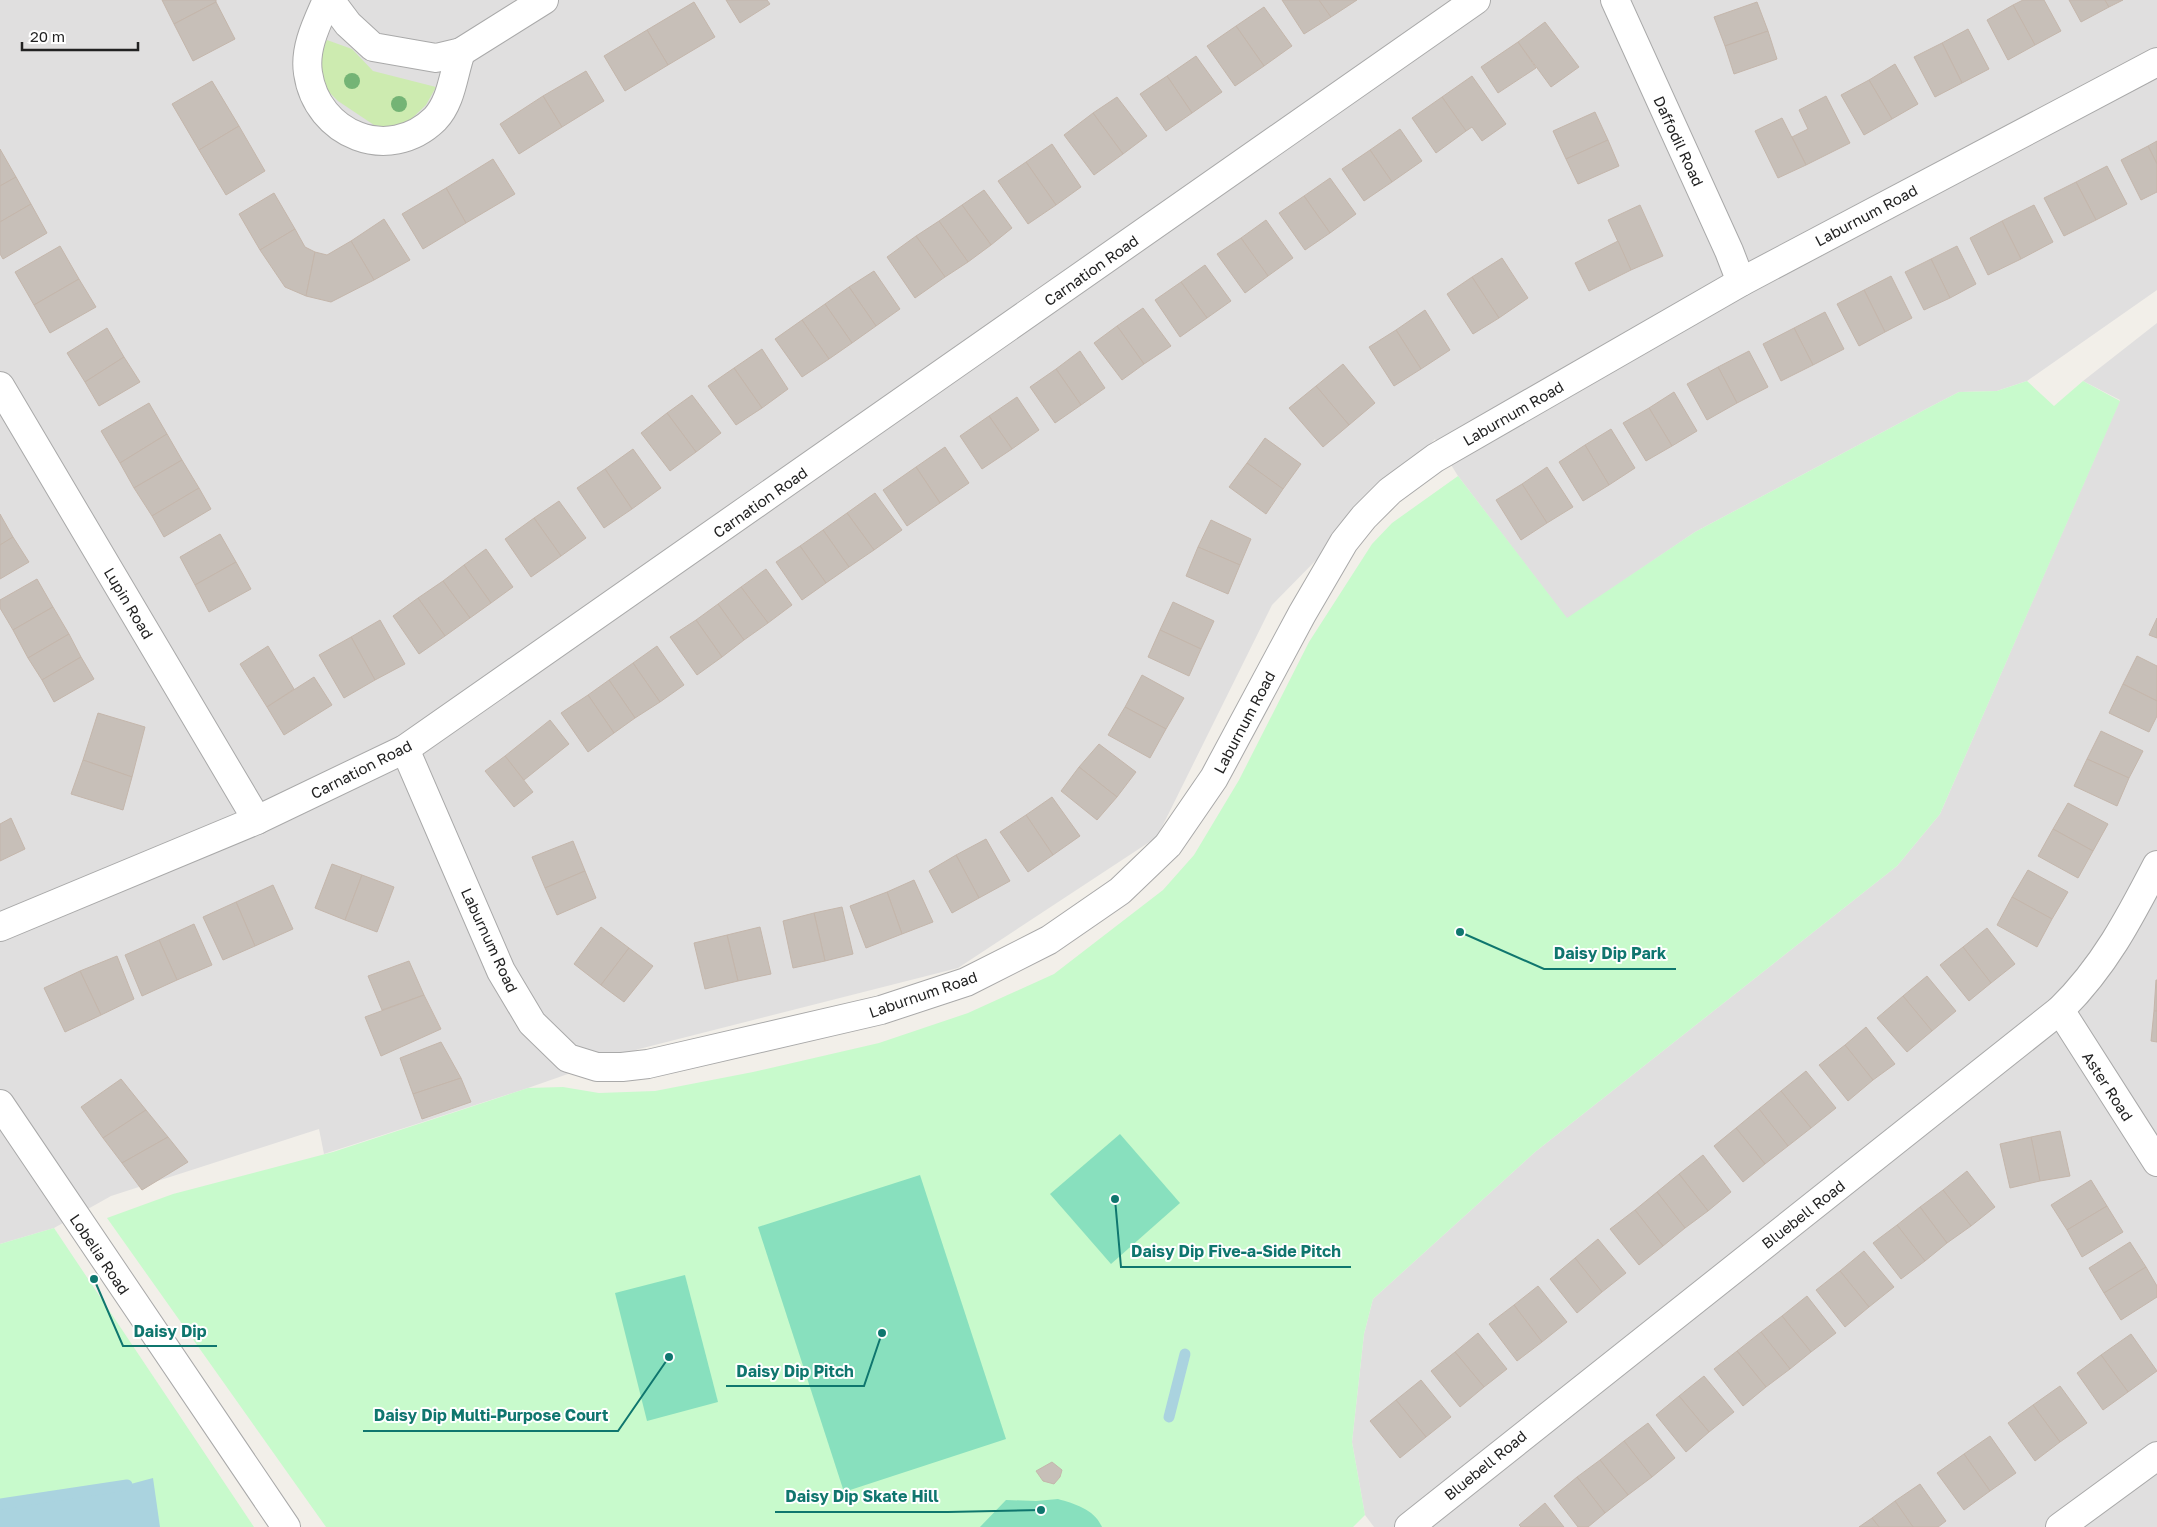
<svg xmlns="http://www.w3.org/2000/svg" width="2157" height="1527" font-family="'Golos Text',sans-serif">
<rect width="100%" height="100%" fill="#f2efe9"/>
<g fill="#e0dfdf">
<polygon points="0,0 2157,0 2157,290 2027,381 1997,391 1959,392 1928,408 1695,532 1567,619 1458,476 1435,439 1272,605 1157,837 958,968 639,1049 528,1088 324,1154 319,1129 111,1196 54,1228 0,1244"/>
<polygon points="2157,323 2157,1527 1374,1527 1365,1515 1352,1442 1364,1334 1373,1299 1535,1152 1897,866 1940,814 2120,400 2083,381"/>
</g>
<polygon fill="#cdebb0" points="327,40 352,49 373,71 436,87 426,105 408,122 385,127 374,125 338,101 323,86 318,57"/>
<g fill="#c8facc">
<polygon points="2027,381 2054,406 2083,381 2120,401 1940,814 1897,866 1535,1152 1373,1299 1364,1334 1352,1442 1365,1515 1353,1527 326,1527 107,1218 173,1194 333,1152 528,1088 563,1087 599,1093 655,1091 753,1072 879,1043 968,1013 1054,974 1163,890 1194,855 1239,780 1309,642 1372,544 1392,523 1458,476 1567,618 1695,532 1928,408 1959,392 1997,391"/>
<polygon points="54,1228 254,1527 0,1527 0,1244"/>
</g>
<g fill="#88e0be">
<polygon points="1120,1134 1180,1203 1111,1264 1050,1194"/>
<polygon points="920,1175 1006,1439 844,1492 758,1227"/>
<polygon points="685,1275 718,1402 647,1421 615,1293"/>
<path d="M1058 1499C1075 1504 1094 1509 1102 1527H980L1006 1500 1036 1501Z"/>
</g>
<polygon fill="#aad3df" points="153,1478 160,1527 0,1527 0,1504 127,1485"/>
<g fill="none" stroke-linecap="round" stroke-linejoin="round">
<g stroke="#aad3df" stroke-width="11">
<polyline points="1169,1417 1185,1354"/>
<polyline points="0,1504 127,1485"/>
</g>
</g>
<g fill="#c7bfb8" stroke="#c4b6ab">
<polygon points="162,0 216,0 216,2 174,24"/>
<polygon points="726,0 767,0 770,4 740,23"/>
<polygon points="1282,0 1319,0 1331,17 1304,34"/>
<polygon points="1319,0 1357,0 1331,17"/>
<polygon points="2023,0 2044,0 2061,31 2035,45 2013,5"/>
<polygon points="2069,0 2105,0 2109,7 2081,22"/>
<polygon points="2105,0 2123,0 2109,7"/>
<polygon points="216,2 235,39 193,61 174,24"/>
<polygon points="694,2 715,37 668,65 647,30"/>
<polygon points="1757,2 1768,31 1725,46 1714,17"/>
<polygon points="2013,5 2035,45 2008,60 1987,20"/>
<polygon points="1264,7 1292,46 1264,66 1236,26"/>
<polygon points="1545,22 1579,67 1551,87 1518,42"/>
<polygon points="1236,26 1264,66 1235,86 1207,46"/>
<polygon points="1968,29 1989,69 1962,83 1942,43"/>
<polygon points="647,30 668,65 625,91 604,56"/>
<polygon points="1768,31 1777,59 1734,74 1725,46"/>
<polygon points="1518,42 1536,68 1498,93 1481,67"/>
<polygon points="1942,43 1962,83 1935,97 1914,57"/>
<polygon points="1196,56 1222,92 1192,113 1167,76"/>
<polygon points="1895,64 1918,104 1892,119 1869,80"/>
<polygon points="586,71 604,101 562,127 543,96"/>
<polygon points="1167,76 1192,113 1166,131 1140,94"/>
<polygon points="1472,76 1506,124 1482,141 1472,127 1466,131 1442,97"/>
<polygon points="1869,80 1892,119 1864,135 1841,95"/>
<polygon points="212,81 239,126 199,150 172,104"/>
<polygon points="543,96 562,127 519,154 500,124"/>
<polygon points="1826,96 1850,143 1806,165 1792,137 1808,129 1799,110"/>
<polygon points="1117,97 1147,136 1123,154 1093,113"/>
<polygon points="1442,97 1466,131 1436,153 1412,118"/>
<polygon points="1595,112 1608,140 1566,159 1553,131"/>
<polygon points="1093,113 1123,154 1094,175 1064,135"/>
<polygon points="1782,118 1806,165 1778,178 1755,131"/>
<polygon points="239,126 265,171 226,195 199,150"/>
<polygon points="1400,129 1422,161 1392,182 1370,150"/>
<polygon points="1608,140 1619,166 1578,184 1566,159"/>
<polygon points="2157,141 2157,164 2148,146"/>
<polygon points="1052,144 1081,187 1056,205 1026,162"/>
<polygon points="2148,146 2157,164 2157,192 2141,200 2121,160"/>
<polygon points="0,149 16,177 0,186"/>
<polygon points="1370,150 1392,182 1364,201 1342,169"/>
<polygon points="493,159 515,194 466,223 446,188"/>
<polygon points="1026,162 1056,205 1028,224 998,181"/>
<polygon points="2107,166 2127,204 2096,220 2076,182"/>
<polygon points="16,177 31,204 0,222 0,186"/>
<polygon points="1330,178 1356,214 1330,233 1304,196"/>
<polygon points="2076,182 2096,220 2064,236 2044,198"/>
<polygon points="446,188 466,223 423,249 402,214"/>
<polygon points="984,190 1012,228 991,245 962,205"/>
<polygon points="274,193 295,229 260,250 239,214"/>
<polygon points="1304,196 1330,233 1305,250 1279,213"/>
<polygon points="31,204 47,233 3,259 0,254 0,222"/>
<polygon points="962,205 991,245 968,262 939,221"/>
<polygon points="1640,205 1663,256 1631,270 1608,220"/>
<polygon points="2034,205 2053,242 2021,259 2002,221"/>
<polygon points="384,219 410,260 374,280 351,241"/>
<polygon points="1266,220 1293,258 1268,276 1241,238"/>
<polygon points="939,221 968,262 945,277 916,236"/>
<polygon points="2002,221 2021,259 1988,275 1970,238"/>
<polygon points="295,229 305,247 315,252 306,296 285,287 260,250"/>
<polygon points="916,236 945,277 915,298 887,257"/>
<polygon points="1241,238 1268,276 1245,293 1217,254"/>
<polygon points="351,241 374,280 331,302 306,296 315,252 327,255"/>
<polygon points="1618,241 1631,270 1589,291 1575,263"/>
<polygon points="60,246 79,279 34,305 15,272"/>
<polygon points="1957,246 1976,284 1950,298 1931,259"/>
<polygon points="1502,258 1528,298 1499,318 1472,277"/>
<polygon points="1931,259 1950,298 1924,310 1905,272"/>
<polygon points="1205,265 1231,301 1207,318 1181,282"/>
<polygon points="874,271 900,309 876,326 849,287"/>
<polygon points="1891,276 1912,318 1885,332 1864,290"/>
<polygon points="1472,277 1499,318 1473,334 1447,294"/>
<polygon points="79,279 96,307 50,333 34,305"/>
<polygon points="1181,282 1207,318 1180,337 1155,300"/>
<polygon points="849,287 876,326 852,343 825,304"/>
<polygon points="1864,290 1885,332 1859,346 1837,304"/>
<polygon points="825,304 852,343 829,359 802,320"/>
<polygon points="1143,308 1171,346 1144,364 1117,326"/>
<polygon points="1425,310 1450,350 1421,369 1396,330"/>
<polygon points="1825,312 1844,349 1813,365 1794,328"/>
<polygon points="802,320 829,359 802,377 775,339"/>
<polygon points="1117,326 1144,364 1122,380 1094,343"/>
<polygon points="107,328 124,357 85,382 67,353"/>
<polygon points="1794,328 1813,365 1781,381 1763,344"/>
<polygon points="1396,330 1421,369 1394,386 1369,347"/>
<polygon points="762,349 788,389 762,408 734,368"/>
<polygon points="1080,351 1105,388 1081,405 1056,369"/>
<polygon points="1749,351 1768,387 1737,403 1718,367"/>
<polygon points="124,357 140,382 99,406 85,382"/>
<polygon points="1343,364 1375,403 1349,425 1316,386"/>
<polygon points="1718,367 1737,403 1707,420 1687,384"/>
<polygon points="734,368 762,408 736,425 708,386"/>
<polygon points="1056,369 1081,405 1055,423 1030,387"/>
<polygon points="1316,386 1349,425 1323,447 1289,408"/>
<polygon points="1674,392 1697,431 1672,446 1649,408"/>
<polygon points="692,395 721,433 696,452 667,413"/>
<polygon points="1017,397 1039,430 1012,449 989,416"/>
<polygon points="149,403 167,434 120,463 101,431"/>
<polygon points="1649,408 1672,446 1646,461 1623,423"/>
<polygon points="667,413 696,452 670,471 641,433"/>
<polygon points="989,416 1012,449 982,469 960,436"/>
<polygon points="1611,429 1635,468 1609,485 1585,445"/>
<polygon points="167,434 182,460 134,488 120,463"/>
<polygon points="1265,438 1301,464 1283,489 1247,463"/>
<polygon points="1585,445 1609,485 1583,501 1559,462"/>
<polygon points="945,447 969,483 940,503 916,467"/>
<polygon points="633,449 661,488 632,509 605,469"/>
<polygon points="182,460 199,488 152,516 134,488"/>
<polygon points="1247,463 1283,489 1266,514 1229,487"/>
<polygon points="916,467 940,503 907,526 883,490"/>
<polygon points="1547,467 1573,507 1547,523 1522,484"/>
<polygon points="605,469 632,509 604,528 577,488"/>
<polygon points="1522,484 1547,523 1521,540 1496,500"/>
<polygon points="199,488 211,509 164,537 152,516"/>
<polygon points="875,493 902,530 874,550 847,513"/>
<polygon points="559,501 586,538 561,556 534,518"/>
<polygon points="847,513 874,550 849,567 823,530"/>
<polygon points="0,514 13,537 0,545"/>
<polygon points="534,518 561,556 531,577 505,539"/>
<polygon points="1211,520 1251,539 1240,565 1198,547"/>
<polygon points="823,530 849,567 826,583 800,546"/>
<polygon points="220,534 236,562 195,585 180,557"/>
<polygon points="13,537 29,562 0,579 0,545"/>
<polygon points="800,546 826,583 802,600 776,562"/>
<polygon points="1198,547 1240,565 1228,594 1186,576"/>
<polygon points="486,549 513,587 491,603 464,565"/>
<polygon points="236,562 251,589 209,612 195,585"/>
<polygon points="464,565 491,603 470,618 443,581"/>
<polygon points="766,569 792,605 768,623 741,587"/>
<polygon points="37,579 53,607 13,630 0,608 0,600"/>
<polygon points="443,581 470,618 445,636 418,598"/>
<polygon points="741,587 768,623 744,640 718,604"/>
<polygon points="418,598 445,636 419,654 393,616"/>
<polygon points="1173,602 1214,621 1201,649 1160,630"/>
<polygon points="718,604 744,640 722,657 696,620"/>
<polygon points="53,607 69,634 28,658 13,630"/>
<polygon points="2157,618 2157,638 2149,635"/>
<polygon points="380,620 405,664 375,680 351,637"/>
<polygon points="696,620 722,657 697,675 670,637"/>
<polygon points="1160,630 1201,649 1189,676 1148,657"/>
<polygon points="69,634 81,657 42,680 28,658"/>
<polygon points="351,637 375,680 344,698 319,655"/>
<polygon points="268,646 294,689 267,707 240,664"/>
<polygon points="657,646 684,685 660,702 633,663"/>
<polygon points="2137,656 2157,666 2157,701 2123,684"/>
<polygon points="81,657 94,679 54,702 42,680"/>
<polygon points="633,663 660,702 635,718 609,680"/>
<polygon points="1142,675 1184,698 1166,729 1125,707"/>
<polygon points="314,677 332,705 284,735 267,707"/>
<polygon points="609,680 635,718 614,733 588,695"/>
<polygon points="2123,684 2157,701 2157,716 2149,732 2109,713"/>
<polygon points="588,695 614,733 588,752 561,713"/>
<polygon points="1125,707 1166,729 1150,758 1108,735"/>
<polygon points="98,713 145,727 132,777 83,760"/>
<polygon points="550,720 569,744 524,780 505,756"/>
<polygon points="2101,731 2143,751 2129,778 2087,759"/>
<polygon points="1099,744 1136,772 1117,797 1079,767"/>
<polygon points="505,756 533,792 514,807 485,771"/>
<polygon points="2087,759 2129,778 2117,806 2074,786"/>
<polygon points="83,760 132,777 123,810 71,794"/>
<polygon points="1079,767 1117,797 1097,820 1061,791"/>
<polygon points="1052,797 1080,836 1053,855 1026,815"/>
<polygon points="2068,803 2108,824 2093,851 2053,829"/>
<polygon points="1026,815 1053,855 1028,872 1000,832"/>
<polygon points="11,818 25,849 0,861 0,824"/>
<polygon points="2053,829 2093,851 2078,878 2038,856"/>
<polygon points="986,839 1010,881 979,898 956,855"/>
<polygon points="573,841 585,871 545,888 532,857"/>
<polygon points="956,855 979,898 952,913 929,871"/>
<polygon points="332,864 362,875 345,920 315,908"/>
<polygon points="2028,870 2068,892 2052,919 2012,897"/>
<polygon points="585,871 596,898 557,915 545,888"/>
<polygon points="362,875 394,887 377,932 345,920"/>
<polygon points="914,880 933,922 902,934 887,892"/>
<polygon points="273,885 293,929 255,946 236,902"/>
<polygon points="887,892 902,934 866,948 850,906"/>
<polygon points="2012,897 2052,919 2037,947 1997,925"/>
<polygon points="236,902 255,946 223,960 203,917"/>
<polygon points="842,907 853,954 825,961 814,913"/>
<polygon points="814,913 825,961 793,968 783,921"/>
<polygon points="194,924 212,965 177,980 159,940"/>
<polygon points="601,927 629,948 601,985 574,964"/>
<polygon points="760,927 771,974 738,981 727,935"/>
<polygon points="1987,928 2015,964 1991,983 1963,947"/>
<polygon points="727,935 738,981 705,989 694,943"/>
<polygon points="159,940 177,980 142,996 125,955"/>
<polygon points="1963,947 1991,983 1969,1001 1940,965"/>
<polygon points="629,948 653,966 624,1002 601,985"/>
<polygon points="117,956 134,999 101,1015 80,971"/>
<polygon points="409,961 424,995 382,1010 368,976"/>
<polygon points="80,971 101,1015 65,1032 44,988"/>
<polygon points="1927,976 1956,1011 1932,1031 1903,996"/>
<polygon points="2156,980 2157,980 2157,1011 2154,1011"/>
<polygon points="424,995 441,1029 381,1056 365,1017"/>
<polygon points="1903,996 1932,1031 1907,1052 1877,1018"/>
<polygon points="2154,1011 2157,1011 2157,1042 2151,1041"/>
<polygon points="1866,1027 1895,1064 1873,1080 1845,1045"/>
<polygon points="441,1042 461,1078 413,1094 400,1058"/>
<polygon points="1845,1045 1873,1080 1848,1101 1819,1065"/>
<polygon points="1806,1071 1836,1108 1811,1128 1781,1091"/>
<polygon points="461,1078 471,1102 422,1119 413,1094"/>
<polygon points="121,1079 146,1110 103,1138 81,1107"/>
<polygon points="1781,1091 1811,1128 1788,1146 1759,1109"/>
<polygon points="1759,1109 1788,1146 1765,1164 1736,1128"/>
<polygon points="146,1110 168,1137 122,1163 103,1138"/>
<polygon points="1736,1128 1765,1164 1743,1182 1714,1146"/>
<polygon points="2060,1131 2070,1176 2040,1181 2031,1137"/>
<polygon points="168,1137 188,1162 142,1190 122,1163"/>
<polygon points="2031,1137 2040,1181 2010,1188 2000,1144"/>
<polygon points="1703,1155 1731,1192 1708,1211 1679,1174"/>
<polygon points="1967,1171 1995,1207 1971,1226 1943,1190"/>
<polygon points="1679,1174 1708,1211 1685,1228 1657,1192"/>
<polygon points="2091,1180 2107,1206 2067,1230 2051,1205"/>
<polygon points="1943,1190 1971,1226 1947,1243 1920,1207"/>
<polygon points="1657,1192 1685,1228 1663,1246 1635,1210"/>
<polygon points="2107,1206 2123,1232 2082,1257 2067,1230"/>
<polygon points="1920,1207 1947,1243 1925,1261 1897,1225"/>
<polygon points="1635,1210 1663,1246 1639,1265 1610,1229"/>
<polygon points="1897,1225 1925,1261 1901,1279 1873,1243"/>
<polygon points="1598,1239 1626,1273 1602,1292 1575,1258"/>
<polygon points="2130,1242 2146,1267 2104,1293 2089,1268"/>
<polygon points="1864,1251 1894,1287 1869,1307 1840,1271"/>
<polygon points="1575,1258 1602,1292 1577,1313 1550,1279"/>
<polygon points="2146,1267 2157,1286 2157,1297 2121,1320 2104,1293"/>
<polygon points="1840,1271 1869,1307 1845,1327 1816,1290"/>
<polygon points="1538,1286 1567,1322 1542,1342 1514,1305"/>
<polygon points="1807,1296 1836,1333 1811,1352 1782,1316"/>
<polygon points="1514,1305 1542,1342 1517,1361 1489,1324"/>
<polygon points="1782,1316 1811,1352 1790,1369 1761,1332"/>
<polygon points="1761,1332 1790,1369 1766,1387 1737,1351"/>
<polygon points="1478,1333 1507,1369 1484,1387 1455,1352"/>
<polygon points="2131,1334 2157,1371 2128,1392 2101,1355"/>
<polygon points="1737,1351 1766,1387 1743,1406 1714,1369"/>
<polygon points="1455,1352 1484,1387 1460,1407 1431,1371"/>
<polygon points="2101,1355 2128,1392 2103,1410 2077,1373"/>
<polygon points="1704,1376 1734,1412 1709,1432 1679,1396"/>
<polygon points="1421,1380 1451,1417 1426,1437 1396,1400"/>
<polygon points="2060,1386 2087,1423 2060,1442 2033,1405"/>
<polygon points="1679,1396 1709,1432 1686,1452 1656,1415"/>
<polygon points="1396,1400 1426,1437 1400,1458 1370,1421"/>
<polygon points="2033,1405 2060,1442 2035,1461 2008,1423"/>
<polygon points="1648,1423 1675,1458 1652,1477 1624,1441"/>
<polygon points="1990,1436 2016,1473 1990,1491 1964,1454"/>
<polygon points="1624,1441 1652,1477 1628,1495 1600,1460"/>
<polygon points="1964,1454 1990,1491 1964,1510 1937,1473"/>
<polygon points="1600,1460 1628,1495 1605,1513 1577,1477"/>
<polygon points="1052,1462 1062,1470 1060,1477 1054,1484 1043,1481 1036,1471"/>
<polygon points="1577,1477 1605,1513 1588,1527 1578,1527 1554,1496"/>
<polygon points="1920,1484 1946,1521 1938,1527 1913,1527 1895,1501"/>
<polygon points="1895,1501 1913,1527 1879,1527 1872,1518"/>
<polygon points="1545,1503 1564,1527 1521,1527 1519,1525"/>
<polygon points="1872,1518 1879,1527 1859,1527"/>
</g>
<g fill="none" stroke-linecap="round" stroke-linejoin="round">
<g stroke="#a9a9a9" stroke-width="30">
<g id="minor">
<path d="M327 0C317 23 304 48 308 73 317 135 389 164 435 119 452 101 453 74 461 52"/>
<polyline points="330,0 348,24 373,47 436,58 461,52 544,0"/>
<polyline points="1615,0 1729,251 1741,282"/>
<polyline points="0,386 257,820"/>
<polyline points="405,749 501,971 532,1023 568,1058 597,1067 622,1067 648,1064 881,1010 966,982 1049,940 1120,891 1168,845 1214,778 1302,614 1344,542 1364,517 1390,491 1435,458 1741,282 2157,62"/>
<polyline points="0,927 257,820 405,749 1476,0"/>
<polyline points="2060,1010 2157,1162"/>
<polyline points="0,1104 286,1527"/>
<path d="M1409 1527 2060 1010C2104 967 2129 919 2157 865"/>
<polyline points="2060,1527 2157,1456"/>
</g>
</g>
<use href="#minor" stroke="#fff" stroke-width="28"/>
</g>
<g fill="#74b475">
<circle cx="352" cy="81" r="8"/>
<circle cx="399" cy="104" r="8"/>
</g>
<g text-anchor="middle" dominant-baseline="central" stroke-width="4" stroke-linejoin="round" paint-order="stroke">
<g font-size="15" fill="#222" stroke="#fff">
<text transform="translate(1679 141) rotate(65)">Daffodil Road</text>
<text transform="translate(1866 215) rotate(-28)">Laburnum Road</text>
<text transform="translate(1091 270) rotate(-35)">Carnation Road</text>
<text transform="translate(1513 413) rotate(-30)">Laburnum Road</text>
<text transform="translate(760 502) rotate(-35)">Carnation Road</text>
<text transform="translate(129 603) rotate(59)">Lupin Road</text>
<text transform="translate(1244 722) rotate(-62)">Laburnum Road</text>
<text transform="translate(361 769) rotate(-27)">Carnation Road</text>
<text transform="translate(490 940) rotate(65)">Laburnum Road</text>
<text transform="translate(923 994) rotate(-19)">Laburnum Road</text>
<text transform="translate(2108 1086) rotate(57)">Aster Road</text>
<text transform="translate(1803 1214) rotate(-38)">Bluebell Road</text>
<text transform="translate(100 1254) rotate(56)">Lobelia Road</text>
<text transform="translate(1485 1465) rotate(-39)">Bluebell Road</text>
</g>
</g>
<path fill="none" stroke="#0f766e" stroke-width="2" d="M1460 932L1544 969H1676M1115 1199L1121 1267H1351M94 1279L123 1346H217M882 1333L864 1386H726M669 1357L618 1431H363M1041 1510L948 1512H775"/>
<g fill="#0f766e" stroke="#fff" stroke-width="2">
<circle cx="1460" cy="932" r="5"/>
<circle cx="1115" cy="1199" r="5"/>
<circle cx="94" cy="1279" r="5"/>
<circle cx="882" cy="1333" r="5"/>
<circle cx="669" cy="1357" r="5"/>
<circle cx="1041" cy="1510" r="5"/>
</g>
<g font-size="16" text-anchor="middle" font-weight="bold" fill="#0f766e" stroke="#fff" stroke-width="4" stroke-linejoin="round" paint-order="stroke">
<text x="1610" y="959">Daisy Dip Park</text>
<text x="1236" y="1257">Daisy Dip Five-a-Side Pitch</text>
<text x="170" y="1337">Daisy Dip</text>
<text x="795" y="1377">Daisy Dip Pitch</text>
<text x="491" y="1421">Daisy Dip Multi-Purpose Court</text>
<text x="862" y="1502">Daisy Dip Skate Hill</text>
</g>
<path d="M22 42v8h116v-8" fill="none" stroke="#222222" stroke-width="2.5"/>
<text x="30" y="42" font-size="15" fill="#222222" stroke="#ffffff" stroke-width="4" paint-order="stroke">20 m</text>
</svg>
